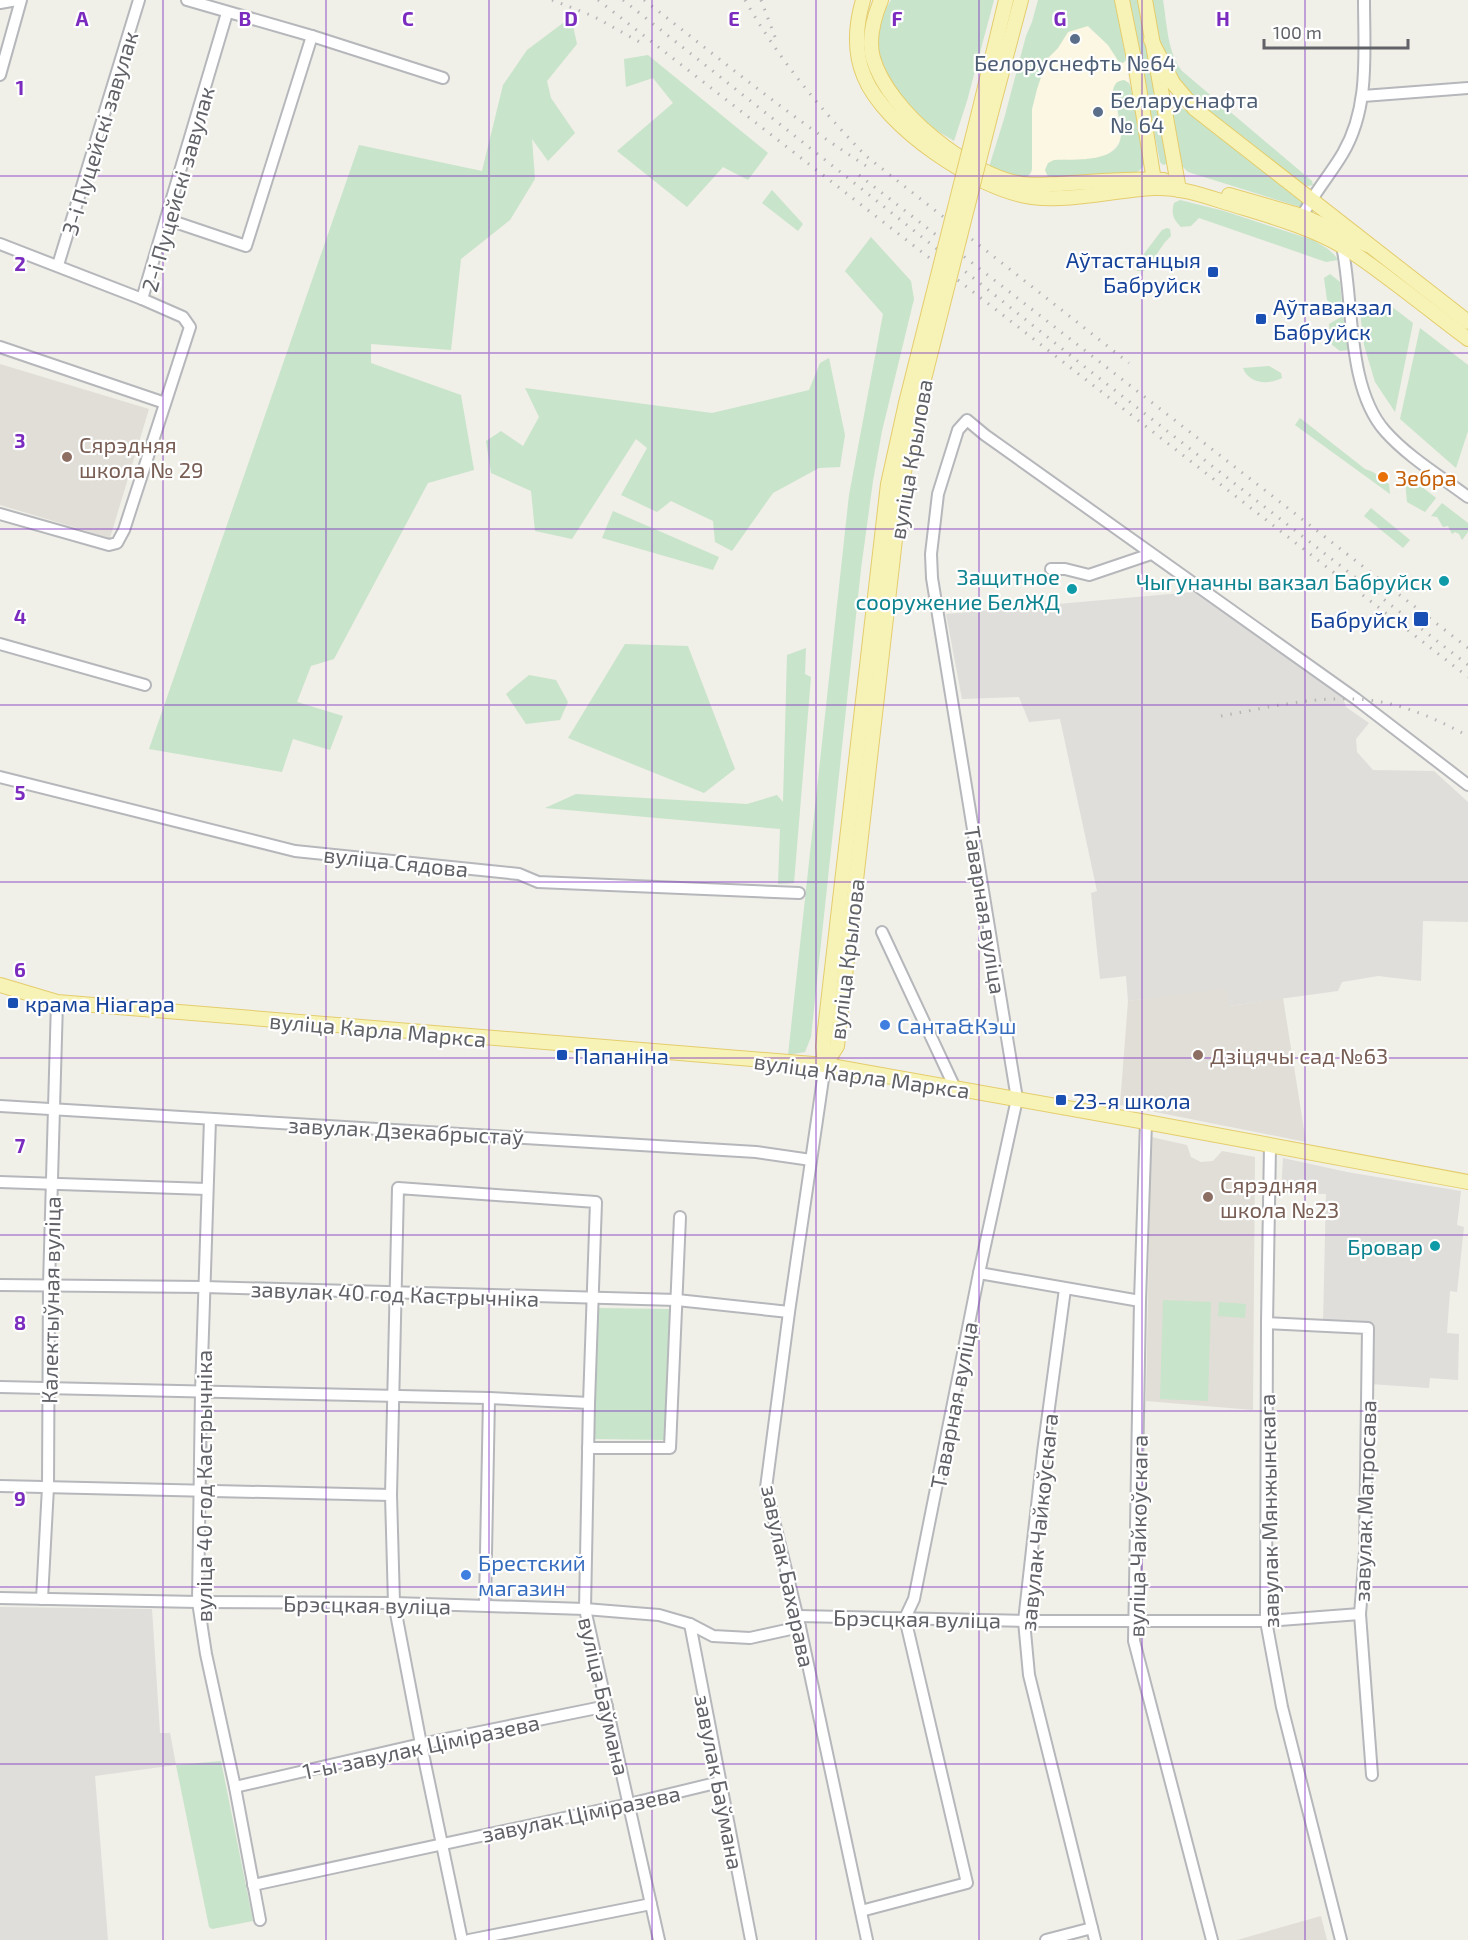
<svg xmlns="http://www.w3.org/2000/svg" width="1468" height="1940" font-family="'Exo 2',sans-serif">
<rect width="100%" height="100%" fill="#f0efe8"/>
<polygon fill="#fbf7e2" points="1087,26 1108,45 1119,62 1125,62 1126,60 1129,83 1124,80 1113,90 1121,134 1119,143 1114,149 1105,156 1095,158 1054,178 1027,178 1031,174 1032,169 1032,109 1037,89 1047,59 1058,48 1068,32"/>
<g fill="#dfdeda">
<polygon points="1193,592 1342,695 1346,707 1369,723 1356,739 1357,752 1373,770 1434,771 1468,802 1468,922 1423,921 1421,981 1378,976 1342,982 1338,991 1229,1006 1169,996 1128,1001 1126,976 1100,979 1091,893 1097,891 1060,719 1029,722 1019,697 962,699 946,614"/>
<polygon points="1283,1158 1347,1172 1461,1191 1457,1225 1464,1227 1457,1292 1450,1291 1447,1333 1459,1334 1458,1380 1430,1378 1429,1388 1370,1384 1372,1325 1323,1323 1326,1194 1281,1193"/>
<polygon points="0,1607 152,1609 160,1733 170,1733 176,1765 95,1776 108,1940 0,1940"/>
</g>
<g fill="#e0ded7">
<polygon points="0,364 149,409 110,538 0,505"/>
<polygon points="1227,988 1229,1006 1283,998 1306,1142 1120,1105 1128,1001"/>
<polygon points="1151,1137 1187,1145 1191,1157 1201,1162 1213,1161 1222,1151 1255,1157 1253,1410 1146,1401"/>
<polygon points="1321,1916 1327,1940 1237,1940 1282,1927"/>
</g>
<g fill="#c8e4ca">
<path d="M891 0H994L967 101 954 141C946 136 937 131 930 126 901 106 871 63 879 26 881 16 886 8 891 0Z"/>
<path d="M1038 0H1115L1126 60 1123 63 1119 62 1108 45 1088 26 1068 32 1058 48 1047 59 1037 89 1032 109V169C1028 187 1000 172 989 167L1004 119 1026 36 1032 22Z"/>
<polygon points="1128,0 1138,0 1167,160 1166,164 1163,165 1160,162"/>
<path d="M1149 0H1163C1167 23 1167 52 1182 71L1312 181 1313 185 1303 187 1204 109 1180 83 1168 62 1153 21Z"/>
<polygon points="571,17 577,44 547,81 551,98 575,133 548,161 532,139 535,179 510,220 461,259 451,350 371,344 371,363 461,395 474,470 428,483 334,659 311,666 297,702 343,716 330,750 293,739 282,772 149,749 359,145 482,171 503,85 527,50"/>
<polygon points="648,55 768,153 748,180 723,167 687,207 617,151 673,103 653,78 626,87 624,59"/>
<path d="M1124 80 1129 83 1131 88 1144 159C1144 166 1142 170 1135 173L1054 178 1047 175 1045 170 1048 163 1054 160C1075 159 1123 164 1121 132 1120 118 1116 104 1113 90 1115 83 1117 81 1124 80Z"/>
<polygon points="1179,108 1188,110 1302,201 1305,204 1303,208 1188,172 1180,164 1171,116"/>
<polygon points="772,190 803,224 798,231 762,203"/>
<path d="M1180 200 1224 211 1313 240C1323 246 1332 250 1338 260L1326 262 1199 218 1191 226 1181 227C1173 219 1171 214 1174 203Z"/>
<polygon points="1167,228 1170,229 1171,236 1165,242 1145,271 1137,271 1137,263 1162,230"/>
<polygon points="871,237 911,281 914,299 882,431 873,481 861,569 811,1037 805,1052 788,1055 849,495 883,314 845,271"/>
<polygon points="1330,274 1340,282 1342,305 1334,306 1327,300 1324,278"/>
<polygon points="1387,303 1413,323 1395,412 1375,382 1364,345 1360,312"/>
<polygon points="1343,316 1349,350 1340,351 1331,344 1329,324"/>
<polygon points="1420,328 1468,365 1468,431 1456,468 1400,419"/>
<polygon points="829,358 845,435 840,467 819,468 773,493 732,551 715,542 713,521 671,501 657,512 621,495 647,448 636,439 572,539 535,531 531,491 491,473 486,441 501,431 523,446 539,417 525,388 712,413 809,390 820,363"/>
<path d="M1269 366 1281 373 1282 378C1268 385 1249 384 1243 368Z"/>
<polygon points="1300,418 1365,469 1373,472 1389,484 1390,494 1295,425"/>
<polygon points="1412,479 1436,498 1425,512 1407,502 1405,480"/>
<polygon points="1442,503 1468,523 1468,532 1462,540 1459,534 1455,532 1452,534 1448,526 1443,527 1437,517 1431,516"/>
<polygon points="1371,508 1410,540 1403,548 1364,516"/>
<polygon points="613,511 719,557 713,570 602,538"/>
<polygon points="625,644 688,646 735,769 704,793 568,738"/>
<polygon points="806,648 805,674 811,677 794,883 778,884 780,829 545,808 576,794 747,804 777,795 783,802 787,655"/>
<polygon points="529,675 556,680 568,702 560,720 526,724 506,694"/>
<polygon points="1163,1300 1211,1302 1208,1401 1160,1399"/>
<polygon points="1219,1302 1246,1304 1245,1318 1218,1316"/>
<polygon points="598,1308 671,1309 666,1440 594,1439"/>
<polygon points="221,1761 253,1921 212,1929 209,1927 176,1765"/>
</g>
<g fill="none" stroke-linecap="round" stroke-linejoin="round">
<g stroke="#b5b7bb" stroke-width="14">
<g id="minor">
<polyline points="187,0 312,36 443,78"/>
<polyline points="0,3 17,0"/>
<polyline points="0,75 21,0"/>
<polyline points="1363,96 1468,88"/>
<polyline points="166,219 246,246 312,36"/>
<path d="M1299 223C1310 197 1329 177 1343 153 1370 107 1364 52 1364 0"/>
<polyline points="0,244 142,299"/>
<path d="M1342 246C1354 301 1346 387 1385 431 1408 457 1440 476 1468 497"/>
<polyline points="58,265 139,0"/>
<polyline points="0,347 165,403"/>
<polyline points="0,514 109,545 117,543 124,530 190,327 183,317 142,299 227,13"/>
<polyline points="1051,569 1065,569 1089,575 1151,554"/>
<polyline points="0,644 145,685"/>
<polyline points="0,777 295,851 519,874 538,882 799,893"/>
<polyline points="882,932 955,1088"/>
<polyline points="825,1065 789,1312 766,1488 800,1627 867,1940"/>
<polyline points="0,1106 756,1152 811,1160"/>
<polyline points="210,1119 201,1392 198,1602 206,1654 235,1787 260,1920"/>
<polyline points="1146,1122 1140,1301 1134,1641 1212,1940"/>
<polyline points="1270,1146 1267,1323 1266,1621 1282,1707 1341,1940"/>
<polyline points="0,1182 207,1189"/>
<polyline points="979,1273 1140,1301"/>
<polyline points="0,1285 204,1287 677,1300 789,1312"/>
<polyline points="1065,1289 1043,1452 1024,1621 1029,1675 1095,1940"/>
<polyline points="1267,1323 1368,1328 1365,1552 1360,1614 1372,1775"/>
<polyline points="0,1387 489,1398 589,1403"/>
<polyline points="588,1448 670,1448 680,1217"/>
<polyline points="0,1486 391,1495"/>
<polyline points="0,1598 198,1602 394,1603 585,1609 659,1615 690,1624 713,1636 750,1638 800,1627"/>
<polyline points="42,1599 48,1487 49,1285 57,1002"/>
<polyline points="485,1605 489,1398"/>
<polyline points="798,1616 1024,1621 1266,1621 1360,1614"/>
<polyline points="690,1624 751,1940"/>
<polyline points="235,1787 421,1744 607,1706"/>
<polyline points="253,1885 629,1804 720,1782"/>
<polyline points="861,1911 967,1883 905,1618 914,1599 979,1273 1017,1099 932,578 931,554 938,494 958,430 967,420 985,435 1356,699 1468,785"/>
<polyline points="462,1940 421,1744 394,1603 391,1495 398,1188 596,1202 589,1403 585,1609 659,1940"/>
<polyline points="469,1940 651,1904"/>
<polyline points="1046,1940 1092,1928"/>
</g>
</g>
<g stroke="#e4cd6d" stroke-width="16">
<g id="major">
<path d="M863 0C856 24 854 52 864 76 884 127 978 190 1032 197 1070 202 1115 190 1154 188 1177 187 1199 194 1221 201 1262 214 1307 225 1344 247 1362 258 1379 271 1396 284 1420 302 1444 321 1468 339"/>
<path d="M881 0C874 17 868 40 873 58 888 111 968 175 1022 184 1033 186 1047 184 1058 184 1093 182 1129 178 1164 180"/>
<polyline points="1122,0 1136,69 1155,187"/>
<polyline points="1145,0 1179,190"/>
<polyline points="1151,40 1173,83 1195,109 1468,322"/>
<polyline points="979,112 1006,0"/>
<polyline points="990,117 1021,0"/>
<polyline points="1229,195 1302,216 1368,245"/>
<polyline points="0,985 57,1002 825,1065 1146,1122 1468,1182"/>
<polyline points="825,1065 823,1047 888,484 906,403"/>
<polyline points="825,1065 837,1046 901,487 917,407"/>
</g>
</g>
<use href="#minor" stroke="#fff" stroke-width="10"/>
<use href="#major" stroke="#f7f3b6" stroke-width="14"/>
<g stroke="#b6b6b7" stroke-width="3" stroke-dasharray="1.5 8" stroke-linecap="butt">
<polyline points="552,0 593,16 645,45"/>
<polyline points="598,0 1468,677"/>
<polyline points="623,0 858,186 1090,371 1468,665"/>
<path d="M644 0C719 58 792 119 871 169"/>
<path d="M745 0C778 58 820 109 866 156L1129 363"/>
<polyline points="761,0 775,37"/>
<polyline points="859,175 1468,648"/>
<path d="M1221 716C1265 708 1310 697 1354 699 1395 700 1433 717 1468 736"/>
</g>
<g stroke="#e4cd6d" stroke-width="16" stroke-linecap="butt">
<g id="major-bridge">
<polyline points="906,403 979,112"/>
<polyline points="917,407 990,117"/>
</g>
</g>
<use href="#major-bridge" stroke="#f7f3b6" stroke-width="14"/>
</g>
<path fill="none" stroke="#7b2cbf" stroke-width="1.5" stroke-opacity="0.55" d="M163 0V1940M326 0V1940M489 0V1940M652 0V1940M816 0V1940M979 0V1940M1142 0V1940M1305 0V1940M0 176H1468M0 353H1468M0 529H1468M0 705H1468M0 882H1468M0 1058H1468M0 1235H1468M0 1411H1468M0 1587H1468M0 1764H1468"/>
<g fill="#5c6f8a" stroke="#fff" stroke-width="2">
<circle cx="1075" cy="39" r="6"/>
<circle cx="1098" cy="112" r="6"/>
</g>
<g fill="#1a4fb4" stroke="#fff" stroke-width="2">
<rect x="1207" y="266" width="12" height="12" rx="3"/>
<rect x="1255" y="313" width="12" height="12" rx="3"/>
<rect x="1413" y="611" width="16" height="16" rx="3"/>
<rect x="7" y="997" width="12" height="12" rx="3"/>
<rect x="556" y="1049" width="12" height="12" rx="3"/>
<rect x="1055" y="1094" width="12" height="12" rx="3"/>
</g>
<g fill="#8d6e63" stroke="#fff" stroke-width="2">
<circle cx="67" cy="457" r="6"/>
<circle cx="1198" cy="1055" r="6"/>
<circle cx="1208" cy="1197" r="6"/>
</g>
<circle fill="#e8710a" stroke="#fff" stroke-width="2" cx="1383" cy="477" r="6"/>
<g fill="#0f9aa8" stroke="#fff" stroke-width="2">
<circle cx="1444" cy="581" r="6"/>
<circle cx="1072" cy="589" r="6"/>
<circle cx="1435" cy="1246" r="6"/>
</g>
<g fill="#3f7fe0" stroke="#fff" stroke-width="2">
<circle cx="885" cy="1025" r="6"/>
<circle cx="466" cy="1575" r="6"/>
</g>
<g text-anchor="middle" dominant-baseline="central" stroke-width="4.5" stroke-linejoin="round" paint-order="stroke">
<g font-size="22" fill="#4e5e75" stroke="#fff">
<text x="1075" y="62">Белоруснефть №64</text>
<text x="1110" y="99" text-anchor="start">Беларуснафта<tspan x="1110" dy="25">№ 64</tspan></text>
</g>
<g font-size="22" fill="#606267" stroke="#fff">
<text transform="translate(99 133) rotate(-73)">3-і Пуцейскі завулак</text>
<text transform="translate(177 189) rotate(-74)">2-і Пуцейскі завулак</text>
<text transform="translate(910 459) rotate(-80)">вуліца Крылова</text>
<text transform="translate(396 861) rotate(6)">вуліца Сядова</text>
<text transform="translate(986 910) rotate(81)">Таварная вуліца</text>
<text transform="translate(846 959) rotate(-83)">вуліца Крылова</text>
<text transform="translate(378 1029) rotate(5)">вуліца Карла Маркса</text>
<text transform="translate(862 1075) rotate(8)">вуліца Карла Маркса</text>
<text transform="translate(406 1130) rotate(3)">завулак Дзекабрыстаў</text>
<text transform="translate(395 1293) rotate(2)">завулак 40 год Кастрычніка</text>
<text transform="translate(50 1300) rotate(-89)">Калектыўная вуліца</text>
<text transform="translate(953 1405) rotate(-79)">Таварная вуліца</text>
<text transform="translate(203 1486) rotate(-90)">вуліца 40 год Кастрычніка</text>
<text transform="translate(1364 1501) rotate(-88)">завулак Матросава</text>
<text transform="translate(1268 1511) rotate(-91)">завулак Мянжынскага</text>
<text transform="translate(1038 1522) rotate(-84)">завулак Чайкоўскага</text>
<text transform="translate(1137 1536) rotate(-89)">вуліца Чайкоўскага</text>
<text transform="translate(789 1576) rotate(78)">завулак Бахарава</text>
<text transform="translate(367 1604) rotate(1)">Брэсцкая вуліца</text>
<text transform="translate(917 1618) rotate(1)">Брэсцкая вуліца</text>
<text transform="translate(605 1696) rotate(77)">вуліца Баўмана</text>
<text transform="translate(421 1746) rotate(-12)">1-ы завулак Ціміразева</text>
<text transform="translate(720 1782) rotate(79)">завулак Баўмана</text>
<text transform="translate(581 1813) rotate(-12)">завулак Ціміразева</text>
</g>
<g font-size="22" fill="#164399" stroke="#fff" text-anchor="start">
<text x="1201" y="259" text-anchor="end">Аўтастанцыя<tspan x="1201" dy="25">Бабруйск</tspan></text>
<text x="1273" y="306">Аўтавакзал<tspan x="1273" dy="25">Бабруйск</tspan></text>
<text x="1408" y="619" text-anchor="end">Бабруйск</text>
<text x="25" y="1003">крама Ніагара</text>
<text x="574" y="1055">Папаніна</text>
<text x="1073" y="1100">23-я школа</text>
</g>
<g font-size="22" fill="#785e54" stroke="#fff" text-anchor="start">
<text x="79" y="444">Сярэдняя<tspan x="79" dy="25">школа № 29</tspan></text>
<text x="1210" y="1055">Дзіцячы сад №63</text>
<text x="1220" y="1184">Сярэдняя<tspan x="1220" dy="25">школа №23</tspan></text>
</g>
<g font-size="22" fill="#c56008" stroke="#fff" text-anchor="start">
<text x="1395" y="477">Зебра</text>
</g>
<g font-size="22" fill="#0d838f" stroke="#fff" text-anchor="end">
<text x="1060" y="576">Защитное<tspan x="1060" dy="25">сооружение БелЖД</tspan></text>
<text x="1432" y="581">Чыгуначны вакзал Бабруйск</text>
<text x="1423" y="1246">Бровар</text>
</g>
<g font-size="22" fill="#366cbe" stroke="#fff" text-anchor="start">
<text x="897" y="1025">Санта&amp;Кэш</text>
<text x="478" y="1562">Брестский<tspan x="478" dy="25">магазин</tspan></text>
</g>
</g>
<g font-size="20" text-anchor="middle" font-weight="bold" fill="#7b2cbf" stroke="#fff" stroke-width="4.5" stroke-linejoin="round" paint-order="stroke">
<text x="82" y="26">A</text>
<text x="245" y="26">B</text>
<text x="408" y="26">C</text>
<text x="571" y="26">D</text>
<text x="734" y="26">E</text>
<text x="897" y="26">F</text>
<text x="1060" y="26">G</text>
<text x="1223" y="26">H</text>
<text x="20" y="95">1</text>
<text x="20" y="271">2</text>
<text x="20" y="448">3</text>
<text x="20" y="624">4</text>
<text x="20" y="800">5</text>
<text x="20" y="977">6</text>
<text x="20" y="1153">7</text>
<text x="20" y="1330">8</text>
<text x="20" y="1506">9</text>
</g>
<path d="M1264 39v9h144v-9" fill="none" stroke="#606267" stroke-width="3"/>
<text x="1273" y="39" font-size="18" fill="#606267" stroke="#ffffff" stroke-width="4.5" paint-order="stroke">100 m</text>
</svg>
